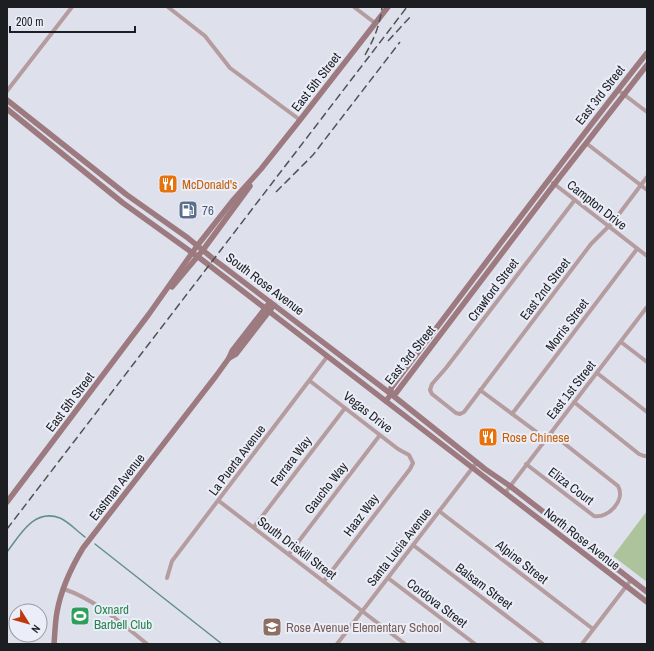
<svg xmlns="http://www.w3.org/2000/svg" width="654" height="651" font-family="'Archivo Narrow',sans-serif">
<rect width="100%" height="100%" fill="#dee1ec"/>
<polygon fill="#acc39b" points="647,511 647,582 613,556"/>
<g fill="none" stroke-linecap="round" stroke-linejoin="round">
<g stroke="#638d94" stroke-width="1.5">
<polyline points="95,544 222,644"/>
<path d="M7 552C20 535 34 508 60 518 69 522 77 531 85 537"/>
</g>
<g stroke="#b49c9f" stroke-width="4">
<polyline points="168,7 205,36 230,68 300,120"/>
<polyline points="354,7 375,23"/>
<polyline points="618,90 647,112"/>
<polyline points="7,91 72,7"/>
<polyline points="586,143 647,190"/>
<polyline points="553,183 647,256"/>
<polyline points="574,201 446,368 432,384 430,390 432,394 456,413 460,414 464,412 591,244 613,222 647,177"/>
<polyline points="621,342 647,362"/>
<polyline points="597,373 647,412"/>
<polyline points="310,381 398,449 409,455 413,463 410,469 324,581"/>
<polyline points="480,390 546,439"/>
<polyline points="574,402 639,454 644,456 647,456"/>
<polyline points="512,414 637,249"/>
<path d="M526 464 594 516C608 519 626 500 618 486L551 433"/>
<polyline points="505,493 647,307"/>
<polyline points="219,501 405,644"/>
<polyline points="439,511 593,629"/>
<polyline points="254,527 345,408"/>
<polyline points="413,545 543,644"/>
<polyline points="289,554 380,435"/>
<polyline points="167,578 172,561 327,357"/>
<polyline points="388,578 475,644"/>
<path d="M64 589C96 600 121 623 147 644"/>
<polyline points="337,644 477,462"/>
<polyline points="582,644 631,580"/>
</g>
<g stroke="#9c7a7f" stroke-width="5.5">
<polyline points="7,100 127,195 188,238 216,261 391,394 485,469 510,486 647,592"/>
<polyline points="7,109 123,203 201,259 647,602"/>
<polyline points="172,287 203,250 250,186"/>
<polyline points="229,358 236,354 274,305"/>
<path d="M391 394V388C476 276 560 163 647 53"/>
<polyline points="386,401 391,394 396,393 559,178 647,65"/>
<polyline points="7,502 149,314 197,246 234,199 261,169 300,120 388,7"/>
<path d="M54 644C55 633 55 623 57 612 61 589 71 568 83 548L216 376 229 358 232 351 270 302"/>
</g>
<g stroke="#515257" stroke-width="1.5" stroke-dasharray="8 4" stroke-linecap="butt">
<polyline points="388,41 412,15"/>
<path d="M365 55C374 39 380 25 382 7"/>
<polyline points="276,192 313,155 400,42"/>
<polyline points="7,529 407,7"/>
</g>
</g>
<defs>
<g id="restaurant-square" transform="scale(1)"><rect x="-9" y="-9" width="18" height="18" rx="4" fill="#e8710a" stroke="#ebeef9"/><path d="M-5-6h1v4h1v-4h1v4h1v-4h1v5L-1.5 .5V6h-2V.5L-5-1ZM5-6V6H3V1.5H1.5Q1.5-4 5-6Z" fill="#fff"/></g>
<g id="fuel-square" transform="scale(1)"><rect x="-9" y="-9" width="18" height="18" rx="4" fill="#5c6f8a" stroke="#ebeef9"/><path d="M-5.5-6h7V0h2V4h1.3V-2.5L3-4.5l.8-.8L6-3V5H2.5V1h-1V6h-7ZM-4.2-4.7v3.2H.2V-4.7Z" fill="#fff"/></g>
<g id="stadium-square" transform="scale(1)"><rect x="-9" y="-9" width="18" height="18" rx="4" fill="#2e9e5b" stroke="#ebeef9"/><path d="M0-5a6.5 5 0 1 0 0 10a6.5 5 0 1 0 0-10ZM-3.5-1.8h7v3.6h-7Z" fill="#fff"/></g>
<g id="school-square" transform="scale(1)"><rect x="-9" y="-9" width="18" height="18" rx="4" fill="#8d6e63" stroke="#ebeef9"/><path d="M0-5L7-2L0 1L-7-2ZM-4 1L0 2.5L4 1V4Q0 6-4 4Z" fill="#fff"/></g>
</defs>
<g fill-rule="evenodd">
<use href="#restaurant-square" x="168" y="184"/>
<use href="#fuel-square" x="188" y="210"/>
<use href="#restaurant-square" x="488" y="437"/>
<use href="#stadium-square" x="80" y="616"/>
<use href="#school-square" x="272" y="627"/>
</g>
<g text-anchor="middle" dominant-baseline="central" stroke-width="4" stroke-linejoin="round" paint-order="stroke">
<g font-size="13" fill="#1d1e21" stroke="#ebeef9">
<text transform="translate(316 82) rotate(-52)">East 5th Street</text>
<text transform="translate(600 95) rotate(-52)">East 3rd Street</text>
<text transform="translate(597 205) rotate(38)">Campton Drive</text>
<text transform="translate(265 284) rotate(37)">South Rose Avenue</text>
<text transform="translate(545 289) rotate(-53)">East 2nd Street</text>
<text transform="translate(493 290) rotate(-53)">Crawford Street</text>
<text transform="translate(567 325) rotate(-53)">Morris Street</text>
<text transform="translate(410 355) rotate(-51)">East 3rd Street</text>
<text transform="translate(571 390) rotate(-52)">East 1st Street</text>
<text transform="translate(70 402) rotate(-53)">East 5th Street</text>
<text transform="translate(368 412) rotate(38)">Vegas Drive</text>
<text transform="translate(237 460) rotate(-53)">La Puerta Avenue</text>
<text transform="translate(291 461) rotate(-53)">Ferrara Way</text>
<text transform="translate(571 486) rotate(37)">Eliza Court</text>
<text transform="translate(117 487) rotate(-52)">Eastman Avenue</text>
<text transform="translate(326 488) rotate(-52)">Gaucho Way</text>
<text transform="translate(361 515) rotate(-53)">Haaz Way</text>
<text transform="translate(582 539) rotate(38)">North Rose Avenue</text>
<text transform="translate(399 547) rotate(-52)">Santa Lucia Avenue</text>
<text transform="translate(297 548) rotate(37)">South Driskill Street</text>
<text transform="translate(522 562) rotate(38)">Alpine Street</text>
<text transform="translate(484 586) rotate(37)">Balsam Street</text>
<text transform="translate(437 603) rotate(37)">Cordova Street</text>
</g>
<g font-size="13" fill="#c56008" stroke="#ebeef9" text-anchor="start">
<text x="182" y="184">McDonald's</text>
<text x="502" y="437">Rose Chinese</text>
</g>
<g font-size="13" fill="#4e5e75" stroke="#ebeef9" text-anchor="start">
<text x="202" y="210">76</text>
</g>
<g font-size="13" fill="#27864d" stroke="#ebeef9" text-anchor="start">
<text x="94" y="609">Oxnard<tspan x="94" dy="15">Barbell Club</tspan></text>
</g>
<g font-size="13" fill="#785e54" stroke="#ebeef9" text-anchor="start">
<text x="286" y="627">Rose Avenue Elementary School</text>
</g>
</g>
<rect width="654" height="651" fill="none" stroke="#1d1e21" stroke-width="16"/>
<g transform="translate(28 623) rotate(127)"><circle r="19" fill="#ebeef9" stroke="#999ba3"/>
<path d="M0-3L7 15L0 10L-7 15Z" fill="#c1380e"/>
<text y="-6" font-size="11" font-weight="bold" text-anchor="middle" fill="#1d1e21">N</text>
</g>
<path d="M10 26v6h125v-6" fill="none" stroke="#1d1e21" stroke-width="2"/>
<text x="16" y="26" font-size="12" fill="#1d1e21" stroke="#ebeef9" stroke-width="3" paint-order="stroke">200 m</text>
</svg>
